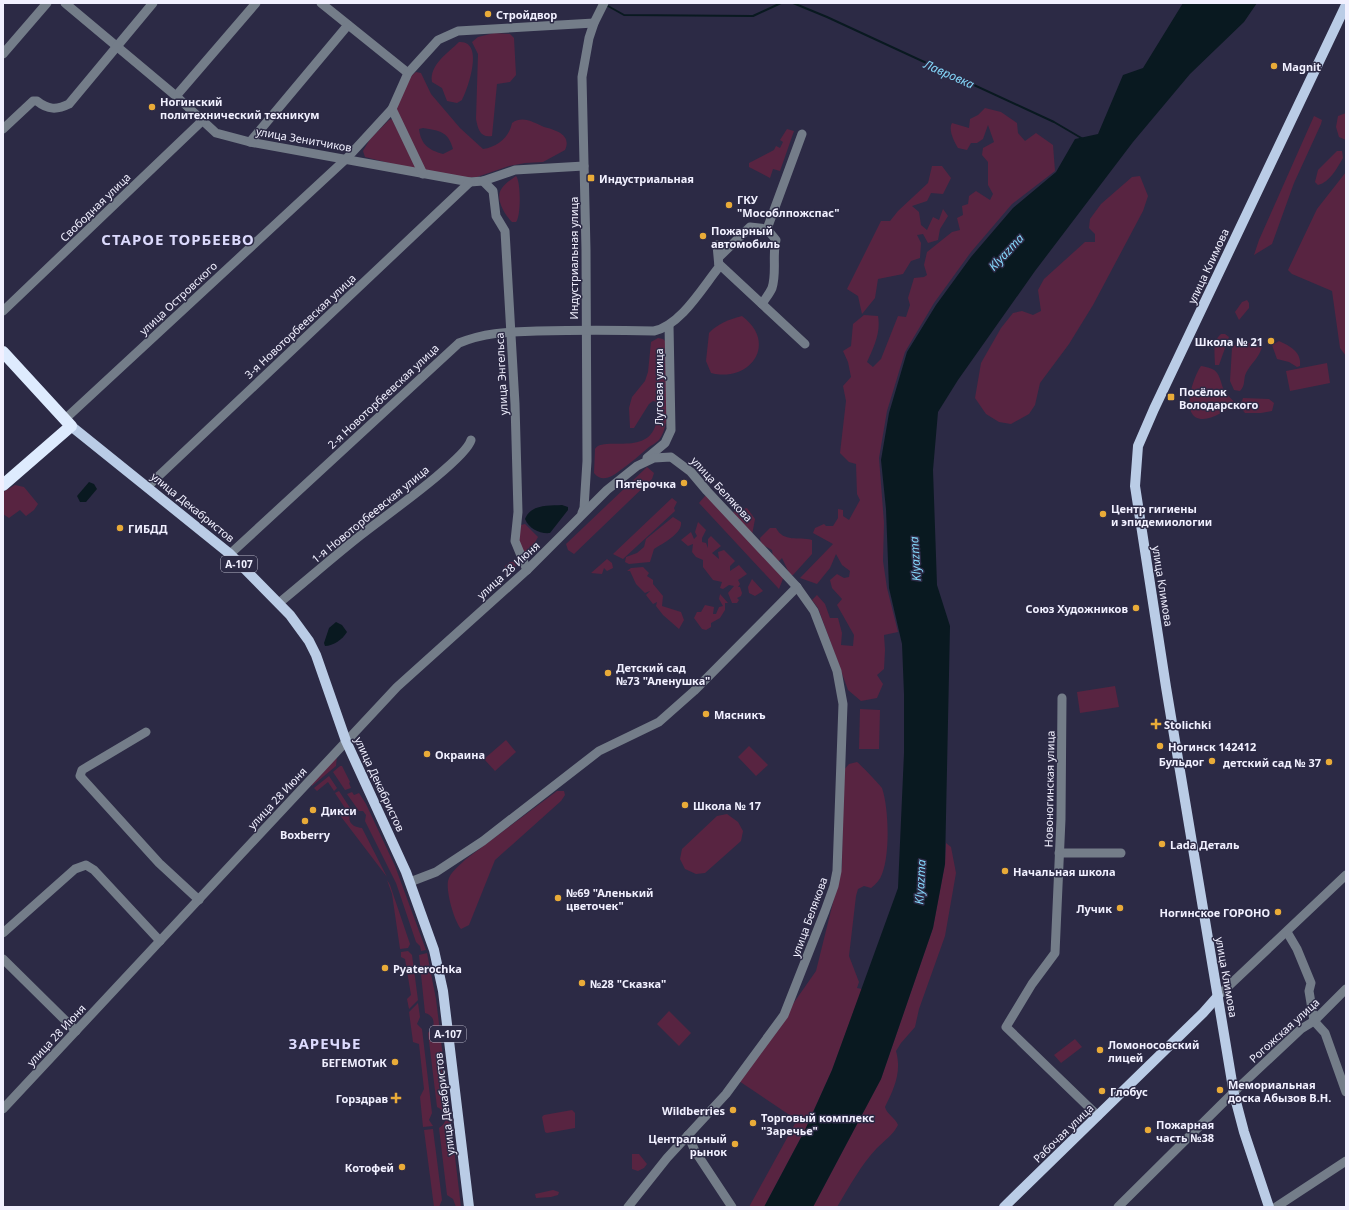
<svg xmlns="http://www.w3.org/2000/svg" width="1349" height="1210" font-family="'Noto Sans',sans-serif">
<rect width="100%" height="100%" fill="#2c2a45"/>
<g fill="#582441" fill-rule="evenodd">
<path d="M494 33 510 34 514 38 516 75 510 82 497 84 492 136C480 138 478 129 476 119L478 54 472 42 478 37Z"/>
<path d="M459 42C485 40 468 89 462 100L457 103 447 101 442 88 432 82C429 65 448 53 459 42Z"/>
<path d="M416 72 421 73 431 94 460 128 483 149C497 147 509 138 512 123 523 115 534 123 544 127 556 130 572 135 565 150L543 162 525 163 509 166 477 177 468 178 423 170 396 108 410 77ZM423 128C440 131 448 131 453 149L443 154C429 150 421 145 419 129Z"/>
<path d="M985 108 1001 112 1017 123 1018 133 1025 141 1036 133 1053 145 1055 171 1012 204 971 252 934 303 905 352 887 411 879 458 884 523 883 561 887 588 898 632 884 635 885 650 884 669 877 675 883 684 877 698 861 701 848 690 818 608 812 600 817 595 825 604 830 618H838L842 633 841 645 853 646 854 635 837 605 842 599 832 588 830 580 837 574 844 578 849 577 850 571 842 565 836 554 830 568 817 584 800 578 833 544 813 533 815 528 824 524 826 526H833L838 518V509L843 510V516L849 520 860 500 857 494 856 464 849 462 840 453 846 401 843 386 851 377 848 362 843 351 851 346 853 324 864 315 878 316C881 332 874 347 867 362L873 367 881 359 898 316 906 317 910 305 908 298 914 278 924 277 927 275 924 265 927 252 952 232 960 230 957 218 963 215 962 206 968 204 969 196 976 191 990 200 993 194 988 185V162L982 155 983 148 994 142 988 125 983 139 977 143H971L967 150 958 148C954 141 948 130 952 123L969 128 970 119 978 115Z"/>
<polygon points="1346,113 1346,140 1339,137 1336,127 1338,116"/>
<polygon points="1314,116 1322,120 1321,124 1294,183 1272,244 1254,255 1259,240"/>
<polygon points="392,119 417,170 365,157 363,151 370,139 389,120"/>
<polygon points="787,129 794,131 780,171 773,169 770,178 749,167 749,163 774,150 776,146 780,148 783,142 780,140"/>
<path d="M1337 151H1342L1343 158C1337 168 1330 182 1318 185L1315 182 1318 170Z"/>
<polygon points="932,166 942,166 951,178 943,194 931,193 927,201 912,206 919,212 921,225 927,230 933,217 939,220 943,209 948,216 940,229 938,240 928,243 923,234 917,235 921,243 920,258 911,261 903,274 878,279 875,298 862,314 858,296 847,289 881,221 890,221 898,211 928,183"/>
<polygon points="1346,172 1346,356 1340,348 1332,291 1292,274 1288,270 1317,209"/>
<path d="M516 176C521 181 521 217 516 222H512C505 215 494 198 502 188 505 183 512 179 516 176Z"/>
<polygon points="1140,176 1148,196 1143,211 1093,305 1069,344 1040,383 1035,405 1029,414 1011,424 999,422 986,414 975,398 981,363 1001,328 1013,313 1022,311 1033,315 1041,311 1038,290 1044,279 1085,242 1095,242 1095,234 1089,228 1090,219 1101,204 1132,177"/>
<polygon points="1247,300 1249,303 1249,308 1239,320 1235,312 1242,302"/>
<path d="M742 316C779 344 749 383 711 373L706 361 709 333C717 324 730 319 742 316Z"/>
<path d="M1221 334H1225L1229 337 1219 365H1215C1215 354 1212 341 1221 334Z"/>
<path d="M658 338 663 339 667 343C668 366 673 423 659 440 656 443 652 445 649 447 639 456 629 464 618 472 610 478 601 482 594 473L595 449C602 435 647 457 656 424 658 417 659 409 657 402L653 401 649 404 634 428H630L629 408 632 397 645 381 648 372 651 342Z"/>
<path d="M1279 341C1290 346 1302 352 1300 366L1297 367 1289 362 1277 359 1272 345Z"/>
<path d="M1258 342 1262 347C1259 358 1251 363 1246 373 1243 379 1246 385 1240 391L1234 390 1230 381 1232 348 1235 345Z"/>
<polygon points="1327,363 1330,383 1290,391 1286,371"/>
<path d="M1201 366C1218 369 1218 372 1223 388 1225 393 1231 398 1235 403V406C1224 410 1214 419 1203 419 1179 419 1193 377 1201 366Z"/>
<polygon points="1243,398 1269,399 1274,403 1272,411 1261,413 1245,413 1240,407"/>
<polygon points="647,467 654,473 652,479 574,554 568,550 566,544"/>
<polygon points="15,485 24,487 38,504 34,510 26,516 20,510 9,518 3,514 3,492"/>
<polygon points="705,496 709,496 784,576 779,589 699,503"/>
<polygon points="672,498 677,502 674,508 675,511 623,559 613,554"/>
<polygon points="747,508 755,519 752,535 733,512"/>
<path d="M673 517 681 522C683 533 662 544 654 549L650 562 629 564 625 562 626 557 637 553 644 547 646 539Z"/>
<polygon points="698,522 706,530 702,538 702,542 706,543 708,548 708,539 711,536 721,546 712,553 719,559 718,552 724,550 735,561 730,566 730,571 739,565 747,574 738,580 740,584 738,587 740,587 742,593 741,596 737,598 739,600 737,603 732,603 728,593 734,586 729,585 723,589 720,588 722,582 713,580 703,567 703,560 696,557 692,552 693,544 688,546 681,540 691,532 694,539 697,536 695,532"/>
<polygon points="525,524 538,537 527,557 523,556 518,543 521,525"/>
<path d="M770 528H776C784 543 798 536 812 540V554L793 575H790L782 558 777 563 773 557 772 550 761 544 760 538Z"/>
<polygon points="607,559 612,563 613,568 607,571 604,568 602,574 591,573"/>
<polygon points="510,562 515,562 516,566 509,575 505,576 505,566"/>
<polygon points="643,567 649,573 647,576 653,580 653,584 663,596 662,606 681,612 684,620 679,629 663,615 656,606 657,602 653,604 646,595 650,591 645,593 636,584 630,571 627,571 631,568"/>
<polygon points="752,579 763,591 755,596 749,593 748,587"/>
<polygon points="720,594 728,603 725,603 725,610 720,618 711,623 711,627 706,630 702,629 694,618 697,612 701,612 705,605 714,607 713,614 716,614 719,607 723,606 719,599"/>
<polygon points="1115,686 1119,707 1080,713 1077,692"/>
<polygon points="860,709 880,710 879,749 859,749"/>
<polygon points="506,740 516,752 495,771 484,759"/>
<polygon points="749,746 768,765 756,776 738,757"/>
<polygon points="337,756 336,766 312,786 312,784"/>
<path d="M857 762C860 764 881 786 882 788 889 808 890 855 882 874 880 880 876 884 871 888L864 886 858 889 856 896 849 956 859 982 857 988 862 989 832 1070 805 1130 764 1207H749L797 1120 739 1081 816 971 842 866 843 771 849 764Z"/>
<polygon points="340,766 342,766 350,782 349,783 351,788 345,790 333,772"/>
<polygon points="329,776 337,788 334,791 328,782 317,791 314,788"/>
<path d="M339 791 352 811C346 820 351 827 362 828L387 877 339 814 345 808 335 793Z"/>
<path d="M557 791H564L565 795 561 801 495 860 469 925 461 929C454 921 446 892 448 881 450 872 460 865 466 859Z"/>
<polygon points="352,792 354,795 359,793 366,804 395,866 426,950 421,951 420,946 416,942 396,883 365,821 366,815 363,811 359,811 347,794"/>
<polygon points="727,814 738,822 743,831 741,841 705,873 696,874 685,869 680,859 682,849 717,816"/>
<path d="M946 843 951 847 956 873 945 936 919 1009 915 1027 901 1043 896 1051C902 1072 894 1089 885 1107 887 1115 895 1117 898 1125 893 1135 885 1140 877 1148 861 1165 849 1187 837 1207H813L881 1079 933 928 945 864Z"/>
<polygon points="387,880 390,885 410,944 408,948 400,949 392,894"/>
<polygon points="408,951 412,955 418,1000 409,1009 407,999 411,995 405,959 401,957 401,952"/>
<path d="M427 953 436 999 461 1207H456L453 1199 447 1195 439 1128C449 1122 447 1112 437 1107L428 1033 433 1027C435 1020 432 1015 425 1013L419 955Z"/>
<polygon points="418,1003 420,1017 417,1024 422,1029 432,1113 429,1120 433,1126 423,1127 420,1097 424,1089 419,1044 413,1042 409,1012"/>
<polygon points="669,1011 691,1033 679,1046 657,1024"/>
<polygon points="1075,1039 1082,1047 1061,1063 1054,1055"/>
<polygon points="572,1110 575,1113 575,1128 547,1133 545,1132 542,1117 544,1115"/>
<polygon points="433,1129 442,1200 439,1207 434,1207 424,1130"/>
<polygon points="632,1154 639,1154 647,1164 644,1168 638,1171 632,1169"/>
<polygon points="553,1190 559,1192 558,1195 551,1197 536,1198 535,1194"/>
</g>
<g fill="#091920">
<polygon points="1183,3 1257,3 1244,22 1190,74 1133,142 1035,271 958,380 938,412 933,470 937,585 950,626 945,864 933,928 881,1079 813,1207 764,1207 805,1130 832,1070 898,888 904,753 904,694 902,644 889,588 886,509 881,460 889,413 907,352 936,305 971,257 1013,208 1056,172 1075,139 1098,134 1123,75 1143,68"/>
<polygon points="89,482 94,484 97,489 86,502 80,502 77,496"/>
<path d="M562 505 568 507V510L550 533C540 534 529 529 525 519 531 504 548 506 562 505Z"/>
<path d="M336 622 342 625 347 632C343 639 333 646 325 646L324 643 329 628Z"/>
</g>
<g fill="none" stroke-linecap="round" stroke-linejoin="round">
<g stroke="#091920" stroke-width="2">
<polyline points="793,3 827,17 1054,122 1083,139"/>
<polyline points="608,6 624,15 753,16 781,3"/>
</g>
<g stroke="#747d89" stroke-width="9">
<polyline points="65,3 176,96 216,133 250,142 470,182 483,181 515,170 584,166"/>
<polyline points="321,3 408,73"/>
<polyline points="3,54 47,3"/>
<polyline points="176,96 256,3"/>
<path d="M3 129 33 101H37C48 110 57 110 69 104L153 3"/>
<polyline points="250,142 348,25"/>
<polyline points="423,174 392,109 408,73 438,40 458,31 594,23"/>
<polyline points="483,181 493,191 496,216 505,231 515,404 518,512 515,541 527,570"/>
<polyline points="767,229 802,134"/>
<polyline points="719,257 750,227 767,229"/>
<polyline points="719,264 805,344"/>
<path d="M762 304C765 299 770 293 772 288 777 273 772 255 776 240L767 229"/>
<polyline points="3,311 203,120"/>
<polyline points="64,420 347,158 392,109"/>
<polyline points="647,458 665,443 671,430 669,325"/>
<polyline points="147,487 470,182"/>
<polyline points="582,513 584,508 587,461 586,250 582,77 589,38 594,23 604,3"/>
<path d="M230 554 459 343C486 332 509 332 537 331 577 330 615 330 654 331 681 325 702 288 719 267L717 245"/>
<path d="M279 603C306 581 333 557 361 535 381 519 466 459 471 440"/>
<polyline points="1062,698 1061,819 1055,953 1032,984 1006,1027 1098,1116"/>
<polyline points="146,732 82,770 80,776 159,863 199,900"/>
<polyline points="1059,853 1121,853"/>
<polyline points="410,882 436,872 483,841 599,751 659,722 694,691 797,587"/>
<polyline points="1287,932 1297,949 1311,983 1309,991 1314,1021 1325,1033 1346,1092"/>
<polyline points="3,933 75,869 86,865 94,870 160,941"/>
<polyline points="3,959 76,1031"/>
<polyline points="1218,996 1346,875"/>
<polyline points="3,1109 397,687 527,570 607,490 637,466 654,458 671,457 691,472 707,491 797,587 814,611 837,671 843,704 837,871 834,886 825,911 784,1015 726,1094 667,1158 628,1207"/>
<polyline points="688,1135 695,1151 732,1207"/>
<polyline points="1118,1207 1238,1088 1301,1029 1314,1021 1346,989"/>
<polyline points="1276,1207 1346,1161"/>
</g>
<g stroke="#bacce6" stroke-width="10">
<polyline points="71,426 230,554 290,615 309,641 316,655 346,741 406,872 434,950 443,991 469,1207"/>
<polyline points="1004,1207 1203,1013 1218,996"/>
<polyline points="1269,1207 1244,1132 1234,1094 1166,687 1135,486 1138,446 1154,409 1346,5"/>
</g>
<polyline stroke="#deebfe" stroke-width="12" points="3,352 71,426 3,485"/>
</g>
<g fill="#e9ab38" stroke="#2c2a45" stroke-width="1.5">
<circle cx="488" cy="14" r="4"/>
<circle cx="1274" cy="66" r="4"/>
<circle cx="152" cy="107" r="4"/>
<rect x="587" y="174" width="8" height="8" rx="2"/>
<circle cx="729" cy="205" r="4"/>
<circle cx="703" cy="236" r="4"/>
<circle cx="1271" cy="341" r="4"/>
<rect x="1167" y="393" width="8" height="8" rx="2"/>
<circle cx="684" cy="483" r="4"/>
<circle cx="1103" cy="514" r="4"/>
<circle cx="120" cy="528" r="4"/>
<circle cx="1136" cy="608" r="4"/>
<circle cx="608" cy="673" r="4"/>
<circle cx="706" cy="714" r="4"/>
<path d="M1154 718h4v4h4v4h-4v4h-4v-4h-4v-4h4z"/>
<circle cx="1160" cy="746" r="4"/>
<circle cx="427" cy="754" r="4"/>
<circle cx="1212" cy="761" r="4"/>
<circle cx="1329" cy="762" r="4"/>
<circle cx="685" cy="805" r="4"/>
<circle cx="313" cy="810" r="4"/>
<circle cx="305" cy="821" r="4"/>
<circle cx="1162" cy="844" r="4"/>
<circle cx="1005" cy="871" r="4"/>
<circle cx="558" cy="898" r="4"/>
<circle cx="1120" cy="908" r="4"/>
<circle cx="1278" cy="912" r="4"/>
<circle cx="385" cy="968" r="4"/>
<circle cx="582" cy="983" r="4"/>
<circle cx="1100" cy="1050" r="4"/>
<circle cx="395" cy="1062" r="4"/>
<circle cx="1220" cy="1090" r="4"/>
<circle cx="1102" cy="1091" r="4"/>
<path d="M394 1092h4v4h4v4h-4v4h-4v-4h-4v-4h4z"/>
<circle cx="733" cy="1110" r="4"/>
<circle cx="753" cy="1123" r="4"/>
<circle cx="1148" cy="1130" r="4"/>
<circle cx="735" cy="1144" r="4"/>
<circle cx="402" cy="1167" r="4"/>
</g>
<g text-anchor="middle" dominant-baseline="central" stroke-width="3" stroke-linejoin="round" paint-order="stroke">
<g fill="#2c2a45" stroke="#b6b5c7" stroke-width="1">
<rect x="221" y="556" width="36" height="16" rx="3"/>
<rect x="430" y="1026" width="36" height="16" rx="3"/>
</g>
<g font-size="10" font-weight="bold" fill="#f1f0ff">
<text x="239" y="564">А-107</text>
<text x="448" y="1034">А-107</text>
</g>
<g font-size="11" font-weight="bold" fill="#f1f0ff" stroke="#2c2a45" text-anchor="start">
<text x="496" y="14">Стройдвор</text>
<text x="1282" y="66">Magnit</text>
<text x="160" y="101">Ногинский<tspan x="160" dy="13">политехнический техникум</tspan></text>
<text x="599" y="178">Индустриальная</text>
<text x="737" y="199">ГКУ<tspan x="737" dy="13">"Мособлпожспас"</tspan></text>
<text x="711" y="230">Пожарный<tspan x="711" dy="13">автомобиль</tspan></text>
<text x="1263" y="341" text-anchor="end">Школа № 21</text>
<text x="1179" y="391">Посёлок<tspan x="1179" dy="13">Володарского</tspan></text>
<text x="676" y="483" text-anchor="end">Пятёрочка</text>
<text x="1111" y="508">Центр гигиены<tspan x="1111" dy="13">и эпидемиологии</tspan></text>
<text x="128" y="528">ГИБДД</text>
<text x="1128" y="608" text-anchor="end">Союз Художников</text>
<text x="616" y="667">Детский сад<tspan x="616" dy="13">№73 "Аленушка"</tspan></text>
<text x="714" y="714">Мясникъ</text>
<text x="1164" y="724">Stolichki</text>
<text x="1168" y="746">Ногинск 142412</text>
<text x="435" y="754">Окраина</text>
<text x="1204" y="761" text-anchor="end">Бульдог</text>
<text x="1321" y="762" text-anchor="end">детский сад № 37</text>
<text x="693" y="805">Школа № 17</text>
<text x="321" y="810">Дикси</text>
<text x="305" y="834" text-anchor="middle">Boxberry</text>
<text x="1170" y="844">Lada Деталь</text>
<text x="1013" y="871">Начальная школа</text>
<text x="566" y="892">№69 "Аленький<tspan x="566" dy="13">цветочек"</tspan></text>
<text x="1112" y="908" text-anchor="end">Лучик</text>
<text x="1270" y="912" text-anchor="end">Ногинское ГОРОНО</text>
<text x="393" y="968">Pyaterochka</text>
<text x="590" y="983">№28 "Сказка"</text>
<text x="1108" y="1044">Ломоносовский<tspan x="1108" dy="13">лицей</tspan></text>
<text x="387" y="1062" text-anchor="end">БЕГЕМОТиК</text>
<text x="1228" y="1084">Мемориальная<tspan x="1228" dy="13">доска Абызов В.Н.</tspan></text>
<text x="1110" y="1091">Глобус</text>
<text x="388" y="1098" text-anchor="end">Горздрав</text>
<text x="725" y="1110" text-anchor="end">Wildberries</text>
<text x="761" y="1117">Торговый комплекс<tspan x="761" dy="13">"Заречье"</tspan></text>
<text x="1156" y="1124">Пожарная<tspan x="1156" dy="13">часть №38</tspan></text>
<text x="727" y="1138" text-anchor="end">Центральный<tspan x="727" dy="13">рынок</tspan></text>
<text x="394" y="1167" text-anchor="end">Котофей</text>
</g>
<g font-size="11" fill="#f1f0ff" stroke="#2c2a45">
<text transform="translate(304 139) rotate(10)">улица Зенитчиков</text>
<text transform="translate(95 207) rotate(-44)">Свободная улица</text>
<text transform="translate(573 258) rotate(-90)">Индустриальная улица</text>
<text transform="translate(1208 266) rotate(-65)">улица Климова</text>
<text transform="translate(178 298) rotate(-43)">улица Островского</text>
<text transform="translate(300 326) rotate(-43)">3-я Новоторбеевская улица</text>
<text transform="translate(501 374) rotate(-93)">улица Энгельса</text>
<text transform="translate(658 387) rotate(-90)">Луговая улица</text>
<text transform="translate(383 396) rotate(-43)">2-я Новоторбеевская улица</text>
<text transform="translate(722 489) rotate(47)">улица Белякова</text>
<text transform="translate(193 507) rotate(39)">улица Декабристов</text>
<text transform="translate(370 514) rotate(-39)">1-я Новоторбеевская улица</text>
<text transform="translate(508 570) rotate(-42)">улица 28 Июня</text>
<text transform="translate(1163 586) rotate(81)">улица Климова</text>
<text transform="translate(380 784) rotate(65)">улица Декабристов</text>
<text transform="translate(1049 789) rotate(-89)">Новоногинская улица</text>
<text transform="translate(277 798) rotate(-47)">улица 28 Июня</text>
<text transform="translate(809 917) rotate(-70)">улица Белякова</text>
<text transform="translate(1227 977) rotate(80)">улица Климова</text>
<text transform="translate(1284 1030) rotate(-42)">Рогожская улица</text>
<text transform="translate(56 1035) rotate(-47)">улица 28 Июня</text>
<text transform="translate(444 1104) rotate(-97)">улица Декабристов</text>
<text transform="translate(1063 1133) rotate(-44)">Рабочая улица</text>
</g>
<g font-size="12" font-style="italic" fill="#84d7fa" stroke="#2c2a45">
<text transform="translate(949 74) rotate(24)">Лавровка</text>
<text transform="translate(1006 252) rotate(-47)">Klyazma</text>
<text transform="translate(915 559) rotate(-94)">Klyazma</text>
<text transform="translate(920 882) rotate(-87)">Klyazma</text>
</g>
<g font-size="15" font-weight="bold" letter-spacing="1" fill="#dcdafd" stroke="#2c2a45">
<text x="178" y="239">СТАРОЕ ТОРБЕЕВО</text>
<text x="325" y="1043">ЗАРЕЧЬЕ</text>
</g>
</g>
<rect width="1349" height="1210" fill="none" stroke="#f1f0ff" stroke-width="8"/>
</svg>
